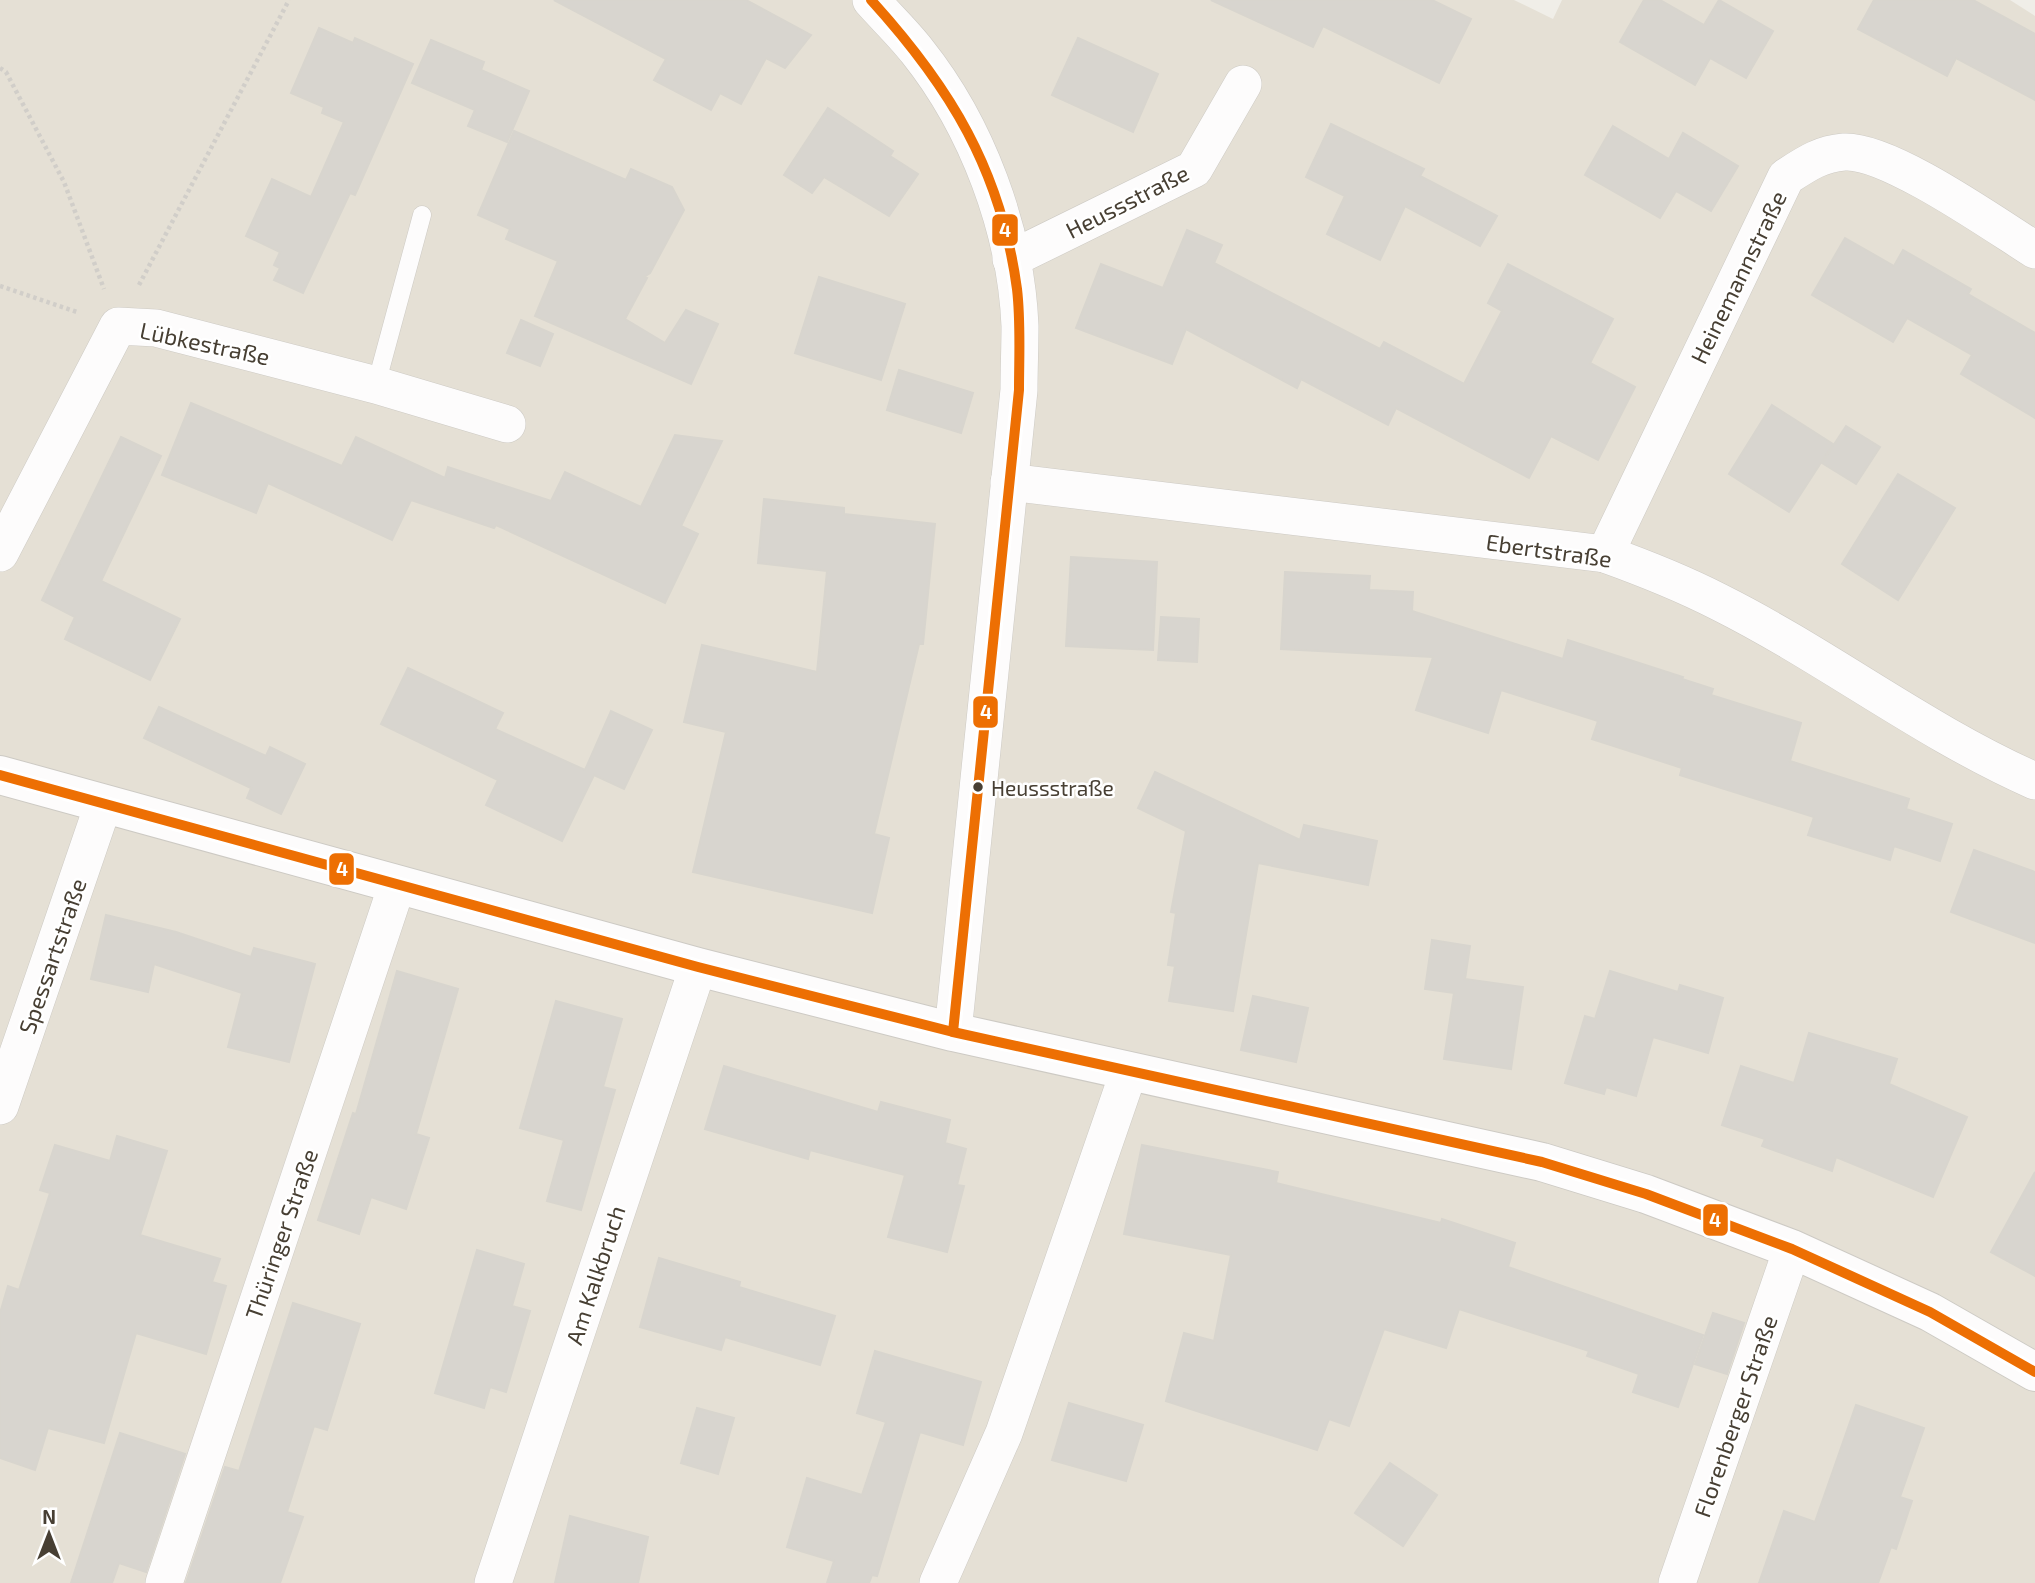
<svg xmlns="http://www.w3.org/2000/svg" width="2035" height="1583" font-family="'Exo 2',sans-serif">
<rect width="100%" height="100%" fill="#f0eee8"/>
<polygon fill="#e5e0d5" points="0,0 1514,0 1553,19 1562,0 2010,0 2035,16 2035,1583 0,1583"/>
<g fill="#d8d5cf" stroke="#d8d5ce" stroke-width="2">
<polygon points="554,0 746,0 811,35 785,68 766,58 741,104 720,93 711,110 654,80 666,59"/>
<polygon points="1211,0 1432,0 1471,19 1439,83 1323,26 1313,47"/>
<polygon points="1644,0 1660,0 1704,25 1719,0 1773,31 1746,78 1710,58 1695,85 1620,42"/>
<polygon points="1874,0 1973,0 2035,34 2035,100 1956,58 1947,76 1858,29"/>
<polygon points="319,28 353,43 355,38 413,64 355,195 350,193 303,293 274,280 280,268 274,265 280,252 246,236 272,179 311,197 344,122 322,113 324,107 291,93"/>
<polygon points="1078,38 1158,74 1133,132 1052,95"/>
<polygon points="431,40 484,62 481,70 529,91 507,142 468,126 475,110 412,83"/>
<polygon points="828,108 893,151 890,156 918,174 889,216 824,177 812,193 784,175"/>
<polygon points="1331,124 1424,169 1420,176 1497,216 1480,246 1405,206 1380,260 1327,234 1345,196 1306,177"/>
<polygon points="1613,126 1669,159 1683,133 1738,166 1711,211 1676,191 1660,218 1585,175"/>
<polygon points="514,131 626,180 631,169 672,187 684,210 650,273 644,277 647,278 625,319 665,343 686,310 718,324 691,384 535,316 558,261 506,239 510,229 478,215"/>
<polygon points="1187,230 1222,245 1214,263 1380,349 1384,342 1464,384 1502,311 1488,303 1508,264 1613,319 1590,363 1635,387 1598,460 1551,436 1529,478 1396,408 1388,425 1301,379 1297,388 1186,329 1172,364 1076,328 1101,264 1163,288"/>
<polygon points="1845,238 1894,266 1903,250 1971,289 1968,294 2035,333 2035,418 1961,374 1972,355 1907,318 1893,342 1812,295"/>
<polygon points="819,277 905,304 881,380 795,353"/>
<polygon points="521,320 553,334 540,366 507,353"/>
<polygon points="899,370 973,393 961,433 887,410"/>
<polygon points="191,403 342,466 356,437 445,478 448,467 551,501 565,472 641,507 675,435 722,441 681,526 698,534 665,603 496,525 494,528 411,500 392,540 268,483 256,513 162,475"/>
<polygon points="1772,405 1833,444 1789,512 1729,474"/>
<polygon points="1846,426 1880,447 1856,484 1822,463"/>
<polygon points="121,437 161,456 101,581 180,619 150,680 65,639 75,617 42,600"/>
<polygon points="1898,474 1955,508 1898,600 1842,564"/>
<polygon points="764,499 844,508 844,514 935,524 923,644 919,644 874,834 889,838 872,913 693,872 726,732 684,722 702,645 817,672 827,571 758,563"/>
<polygon points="1071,557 1157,562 1153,650 1066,646"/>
<polygon points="1285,572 1370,576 1369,590 1413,592 1412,611 1563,659 1568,640 1683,677 1682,679 1713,689 1711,695 1801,723 1790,761 1909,799 1906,809 1952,824 1940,861 1894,846 1890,860 1808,835 1814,817 1680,775 1682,768 1592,739 1598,721 1501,690 1488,733 1416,710 1433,657 1281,649"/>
<polygon points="1161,617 1199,619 1197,662 1158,660"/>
<polygon points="408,668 503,713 495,729 585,770 611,711 652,730 624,789 594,775 562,841 486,805 498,780 381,724"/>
<polygon points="159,707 266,756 270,747 305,764 281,814 247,798 251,788 144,738"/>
<polygon points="1155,772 1300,840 1304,825 1377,841 1368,885 1258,863 1233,1011 1169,1001 1175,966 1168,965 1176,913 1171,912 1186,831 1138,808"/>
<polygon points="1974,850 2035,872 2035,943 1951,912"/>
<polygon points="106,915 176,932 251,957 254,948 315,964 289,1062 228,1047 242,993 154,964 148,992 91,979"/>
<polygon points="1432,940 1470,946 1465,979 1523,987 1511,1069 1444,1059 1454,993 1425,989"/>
<polygon points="397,971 458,989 416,1134 429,1138 406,1209 371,1197 359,1234 318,1220 353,1113 356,1114"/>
<polygon points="1610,971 1678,992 1680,985 1723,998 1708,1053 1653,1037 1636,1096 1606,1087 1604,1094 1565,1083 1585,1016 1595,1019"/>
<polygon points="1253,996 1308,1008 1296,1062 1241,1050"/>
<polygon points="556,1001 622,1019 603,1087 615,1090 581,1210 547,1201 564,1140 520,1128"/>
<polygon points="1809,1033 1897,1059 1889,1084 1967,1117 1933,1197 1836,1157 1832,1171 1762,1146 1765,1139 1722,1125 1741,1066 1794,1083"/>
<polygon points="724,1066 878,1112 881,1102 950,1120 945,1143 966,1149 957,1185 964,1186 947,1252 888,1237 905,1175 810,1150 808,1159 705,1129"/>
<polygon points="117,1136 167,1151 140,1235 220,1259 212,1282 226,1286 206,1354 136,1333 104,1443 48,1428 35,1470 0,1458 0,1313 8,1286 19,1290 50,1193 40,1190 55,1145 110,1161"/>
<polygon points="1142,1145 1278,1172 1276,1183 1441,1223 1442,1219 1515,1243 1508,1267 1703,1335 1678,1407 1633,1392 1639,1374 1587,1356 1589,1351 1459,1309 1446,1348 1384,1329 1349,1426 1329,1419 1317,1450 1166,1401 1184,1333 1214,1341 1231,1255 1124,1234"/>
<polygon points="2035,1172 2035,1276 1991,1252"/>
<polygon points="477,1250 524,1264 512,1306 530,1311 506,1392 490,1387 484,1408 435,1393"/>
<polygon points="659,1258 740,1282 739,1287 835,1316 820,1365 725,1337 721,1350 640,1327"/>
<polygon points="293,1303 360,1324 327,1430 314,1426 287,1512 303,1517 280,1583 186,1583 225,1467 239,1471"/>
<polygon points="1713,1313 1744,1323 1727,1374 1695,1364"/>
<polygon points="875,1351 981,1382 963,1445 920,1432 877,1576 872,1575 869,1583 827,1583 834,1561 787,1547 807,1478 862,1495 886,1422 857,1413"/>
<polygon points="1069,1403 1143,1425 1126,1481 1052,1460"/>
<polygon points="1856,1405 1924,1428 1900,1497 1912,1501 1896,1549 1891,1547 1878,1583 1759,1583 1784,1511 1815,1522"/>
<polygon points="697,1408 734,1418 718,1474 681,1463"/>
<polygon points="120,1433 185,1454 146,1572 119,1563 112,1583 71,1583"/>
<polygon points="1390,1463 1437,1495 1403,1546 1355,1513"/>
<polygon points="570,1516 648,1537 638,1583 555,1583"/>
</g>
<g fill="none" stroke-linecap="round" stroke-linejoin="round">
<g stroke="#cdcac4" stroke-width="19">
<polyline id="service" points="376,385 422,215"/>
</g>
<g stroke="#cdcac4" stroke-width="38">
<g id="minor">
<path d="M871 0C886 17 903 33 917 51 977 126 1016 230 1020 326 1020 347 1019 369 1019 390L953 1032"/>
<polyline points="1011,259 1194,169 1243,84"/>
<path d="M1009 482 1605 554C1644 568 1682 583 1719 602 1827 656 1924 732 2035 781"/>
<polyline points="0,553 118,326 156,328 376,385 507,424"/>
<path d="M1605 554 1786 177C1806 164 1820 154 1844 152 1888 149 1995 225 2035 250"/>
<polyline points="0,1106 103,805"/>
<polyline points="164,1583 397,885"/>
<polyline points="493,1583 698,967"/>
<polyline points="938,1583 1004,1433 1129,1071"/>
<polyline points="1677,1583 1792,1249"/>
</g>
</g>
<g stroke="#cdcac4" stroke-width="40">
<polyline id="tertiary" points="0,775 698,967 953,1032 1542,1162 1646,1194 1792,1249 1930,1312 2035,1372"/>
</g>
<g stroke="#d1cec9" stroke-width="4.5" stroke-dasharray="3.5 3.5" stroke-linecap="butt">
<polyline points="0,68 6,72 64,182 104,289"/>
<polyline points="139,285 289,0"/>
<polyline points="0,286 77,312"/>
</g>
<use href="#service" stroke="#fdfcfc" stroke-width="18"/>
<use href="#minor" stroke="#fdfcfc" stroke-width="37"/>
<use href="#tertiary" stroke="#fdfcfc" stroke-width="38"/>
<g stroke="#fff" stroke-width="16">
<g id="bus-1">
<path d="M871 0C950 87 1001 170 1017 289 1021 323 1019 356 1019 390L953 1032"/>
<polyline points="0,775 698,967 953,1032 1542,1162 1646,1194 1792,1249 1930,1312 2035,1372"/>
</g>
</g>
<use href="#bus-1" stroke="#ed6f03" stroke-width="10"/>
</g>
<circle fill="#473f33" stroke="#fff" stroke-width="2.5" cx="978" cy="787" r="6"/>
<g text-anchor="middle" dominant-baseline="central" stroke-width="5" stroke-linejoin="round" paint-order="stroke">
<g font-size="21" fill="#473f33" stroke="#fff" text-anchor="start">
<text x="991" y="787">Heussstraße</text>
</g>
<g font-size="23" fill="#473f33" stroke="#fff">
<text transform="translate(1127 201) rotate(-27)">Heussstraße</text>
<text transform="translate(1738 277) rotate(-64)">Heinemannstraße</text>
<text transform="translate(205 343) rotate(12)">Lübkestraße</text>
<text transform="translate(1549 550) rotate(8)">Ebertstraße</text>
<text transform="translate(52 956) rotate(-71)">Spessartstraße</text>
<text transform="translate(281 1234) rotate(-71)">Thüringer Straße</text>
<text transform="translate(595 1275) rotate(-72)">Am Kalkbruch</text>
<text transform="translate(1735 1416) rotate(-71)">Florenberger Straße</text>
</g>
</g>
<g stroke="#fff" stroke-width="2.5">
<rect x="991" y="213" width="28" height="34" rx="7" fill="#ed6f03"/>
<rect x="972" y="695" width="27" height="34" rx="7" fill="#ed6f03"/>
<rect x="328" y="852" width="27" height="34" rx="7" fill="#ed6f03"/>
<rect x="1702" y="1203" width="27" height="34" rx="7" fill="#ed6f03"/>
</g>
<g font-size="19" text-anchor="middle" font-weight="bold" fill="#fff">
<text x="1005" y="237">4</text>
<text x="986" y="719">4</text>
<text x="342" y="876">4</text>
<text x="1715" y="1227">4</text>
</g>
<g transform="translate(49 1534)" stroke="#ffffff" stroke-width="5" paint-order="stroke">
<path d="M0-5L12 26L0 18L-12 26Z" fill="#473f33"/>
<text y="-10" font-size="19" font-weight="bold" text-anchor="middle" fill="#473f33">N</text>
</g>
</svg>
